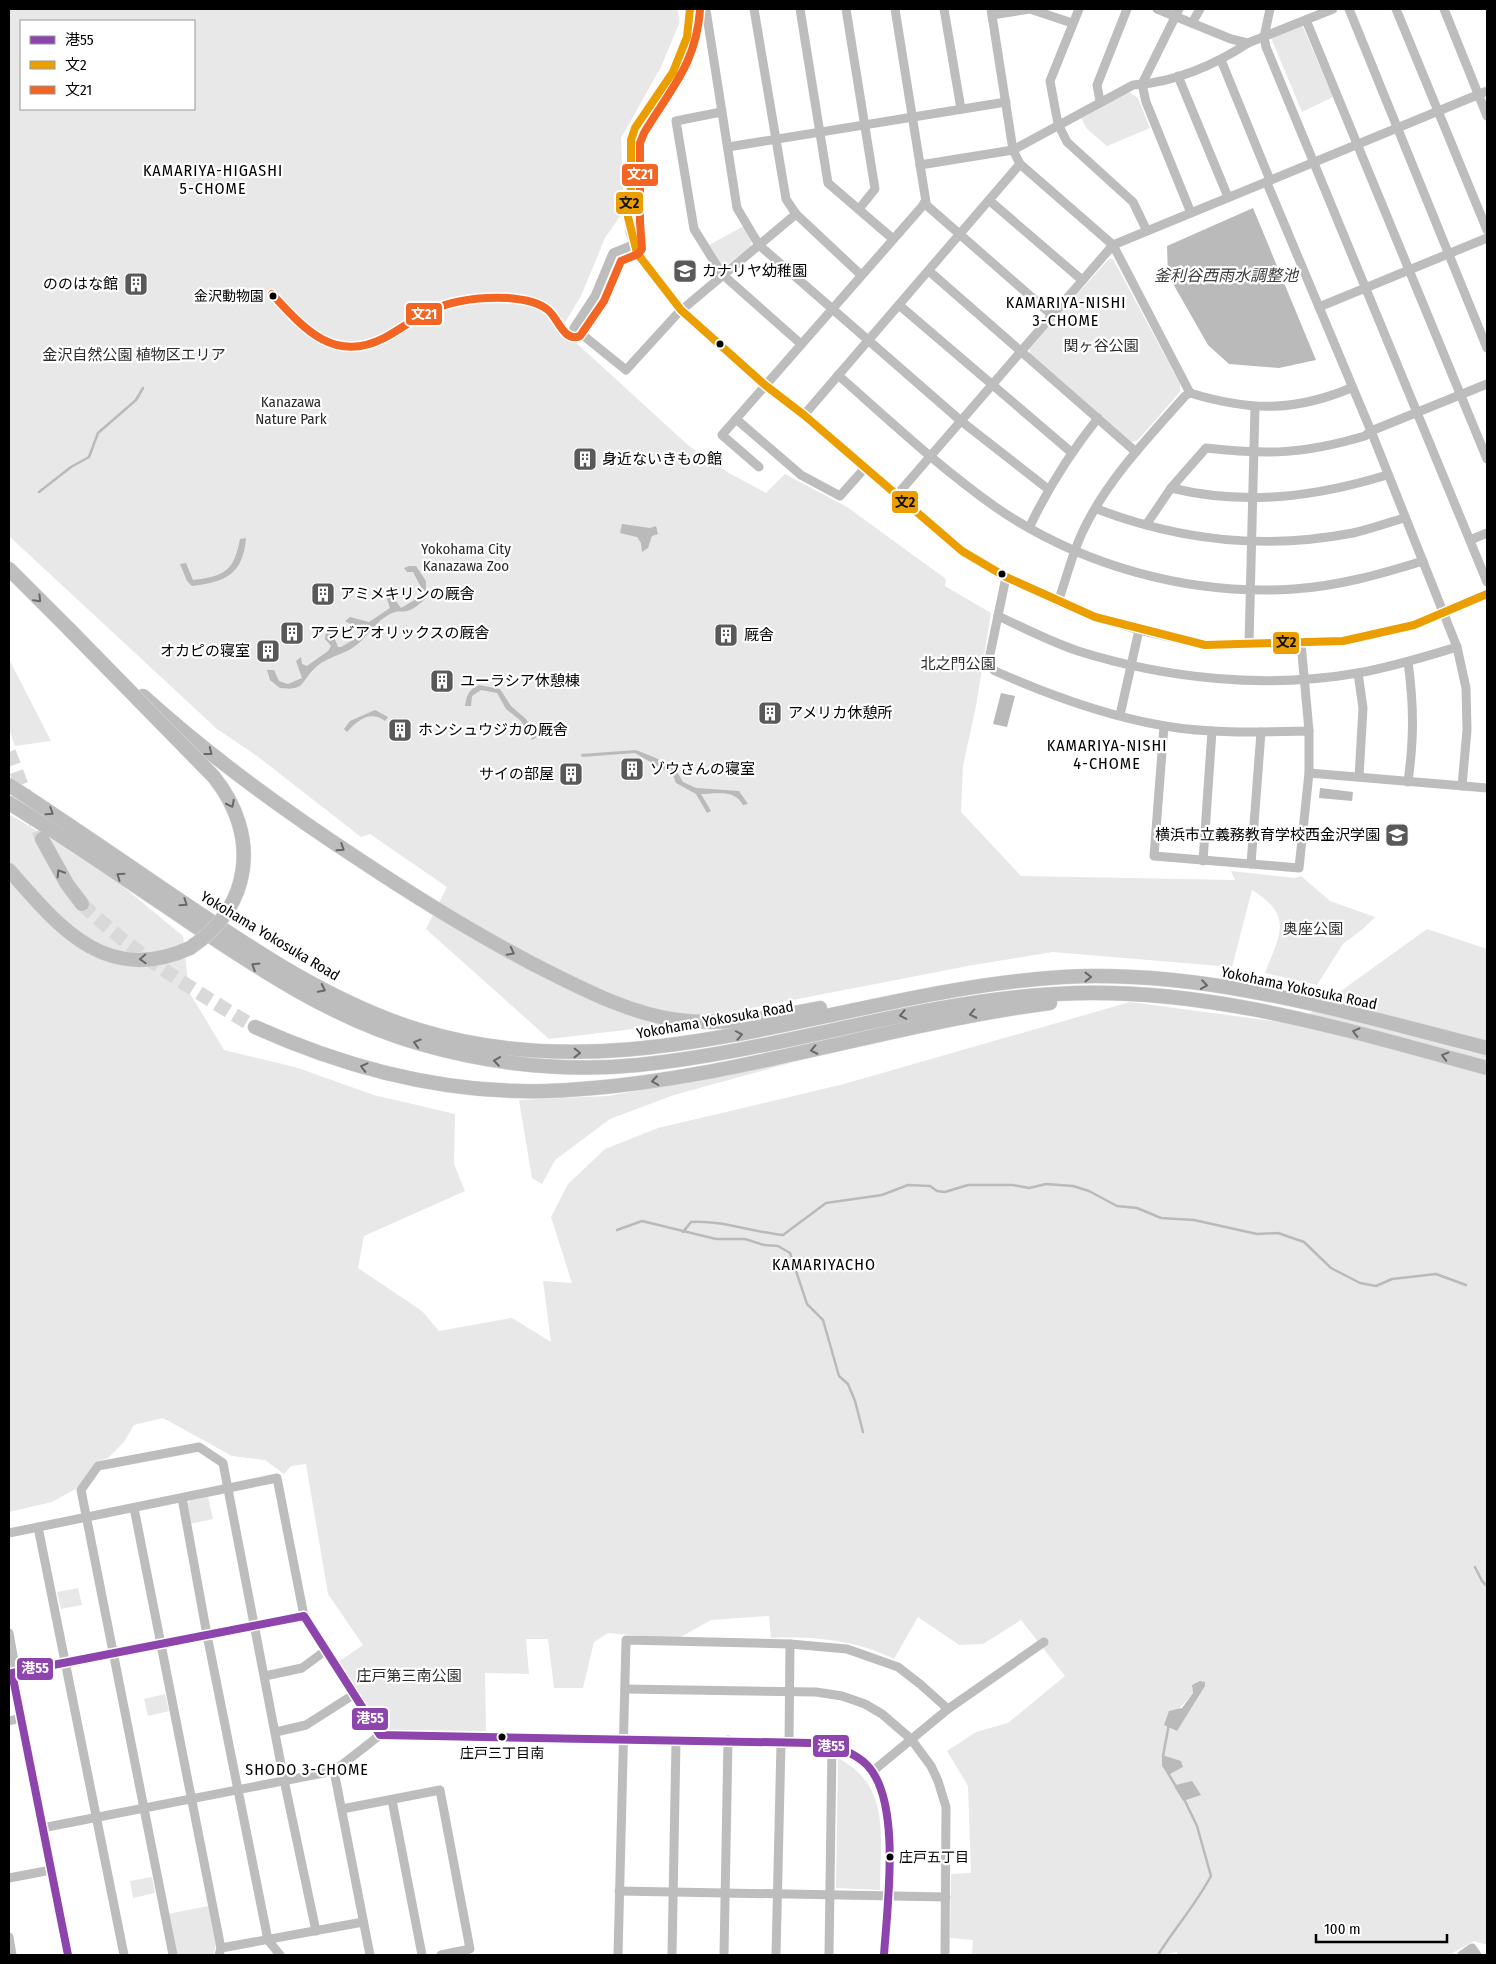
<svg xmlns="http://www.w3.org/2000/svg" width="1496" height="1964" font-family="'Fira Sans Condensed','Noto Sans JP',sans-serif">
<rect width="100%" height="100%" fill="#fff"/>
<g fill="#e8e8e8" fill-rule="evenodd">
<path d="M9 9H678L679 24 661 67 621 138 623 193 620 200 621 215 605 238 581 296 561 329 689 446 729 473 766 493 785 474 847 507 946 579 945 586 991 613 976 706 963 766 961 812 1021 876 1235 880 1231 871 1295 878 1301 876 1330 901 1375 917 1364 928 1343 944 1317 985 1265 973C1280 934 1294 916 1252 890L1232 967 1053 952 973 965 659 1026 549 1039 426 929 447 887 370 834 361 837 257 756 217 729 9 536ZM21 21H194V109H21Z"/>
<polygon points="1302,25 1333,97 1302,112 1271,38"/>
<polygon points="1129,92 1138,98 1150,128 1107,146 1087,129 1080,116"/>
<polygon points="744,226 752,241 750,247 723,268 709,245"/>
<polygon points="1109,259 1113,259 1180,384 1180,392 1138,440 1132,442 1030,355 1029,347"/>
<polygon points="9,660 11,663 51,741 15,746 9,729"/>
<path d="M9 814 57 843 120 884 183 936 189 992 224 1050 295 1067 374 1095 455 1114 454 1164 465 1191 364 1236 358 1268 422 1311 439 1331 512 1318 551 1342 543 1281 572 1283 551 1217 568 1184 605 1149 658 1128 844 1084 1130 1002 1295 1024 1427 929 1487 949V1945L1474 1941 1449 1955H1177V1952L1160 1955H972L973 1940 950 1938 951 1874 971 1873 968 1786 947 1751 976 1732 1008 1723 1065 1676 1021 1620 983 1644 959 1645 918 1617 894 1659C856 1640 813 1636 771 1638L769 1616 711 1620 677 1639 608 1633 594 1642 583 1688H554L548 1639H526L529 1674 485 1673 486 1731 384 1730 338 1662 363 1645 328 1594 306 1464 291 1466 284 1474 265 1460 232 1456 163 1418 134 1425 124 1442 108 1458 95 1462 79 1487 52 1502 9 1512ZM1205 1686 1177 1730 1179 1709 1193 1693 1192 1687Z"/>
<polygon points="794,1062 674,1095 610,1119 555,1160 542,1184 532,1178 519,1100 608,1096"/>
<polygon points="208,1497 213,1519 190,1524 186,1505 190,1501"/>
<polygon points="78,1588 82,1605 61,1609 57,1592"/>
<polygon points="165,1694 169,1711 148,1716 144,1699"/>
<path d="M838 1758C892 1786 880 1839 880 1890L836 1888Z"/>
<polygon points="152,1877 155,1893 133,1898 130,1881"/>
<polygon points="208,1906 216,1944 213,1955 176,1955 168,1914"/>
</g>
<g fill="#bababa">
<polygon points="1253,208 1316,360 1279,368 1229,364 1208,345 1168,275 1167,246"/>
<polygon points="622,524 650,528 656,526 658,534 652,536 648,548 642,552 641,543 637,537 620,533"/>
<path d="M246 538C243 575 225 582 192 586L187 581 180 564 186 563 193 580C225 576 234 571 240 539Z"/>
<path d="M409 566H416L426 581V598C421 603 413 610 407 611 403 612 398 611 395 612 379 617 371 632 360 642 347 655 326 656 314 669 300 683 305 691 280 688L270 680 267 670H274L279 681 288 684 302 678 296 661 301 657 302 664 307 666 328 651 331 646 325 639 326 632 334 637 338 647H341L356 638 360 631 358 628 345 621 350 617 369 622 390 608 386 596 390 593 401 608 418 598 423 591 413 572H407L404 568Z"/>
<path d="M479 685 500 689 511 706 526 719 537 737 532 740 521 721 506 709 497 693 481 690 472 696 471 706H465C467 695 468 690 479 685Z"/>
<polygon points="1001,693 1015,696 1007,727 993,724"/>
<path d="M375 710 388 717 385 721C370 710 358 720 347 732L344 729 350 721Z"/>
<path d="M636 750 656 758 676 770 683 782 696 788 739 791 748 804 743 805C734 789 718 794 701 794L711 811 707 813 696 794 676 783 673 775 635 753 582 757 581 754Z"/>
<polygon points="1320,788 1353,792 1352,801 1319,798"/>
<polygon points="1200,1681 1205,1682 1205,1686 1177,1731 1164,1725 1169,1711 1182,1708 1193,1693 1192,1685"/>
<polygon points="1162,1755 1181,1761 1183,1767 1168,1775 1162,1766"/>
<polygon points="1192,1781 1201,1795 1183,1801 1175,1788 1176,1785"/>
</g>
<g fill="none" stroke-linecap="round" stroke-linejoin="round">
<g stroke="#bababa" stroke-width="2.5">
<polyline points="39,492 71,467 89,457 98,433 136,400 143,388"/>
<polyline points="617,1230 642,1221 716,1239 745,1239 764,1245 778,1246 790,1253 807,1304 823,1320 839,1376 848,1384 855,1401 863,1432"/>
<path d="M683 1232 691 1222C722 1220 751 1232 783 1235L826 1203 882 1195 908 1185 930 1186 937 1191 945 1192 968 1185H1013L1029 1188 1046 1184 1073 1186 1089 1191 1117 1206 1137 1208 1161 1218 1194 1220 1257 1234 1278 1233 1304 1242 1331 1268 1360 1283 1376 1286 1392 1279 1436 1274 1466 1285"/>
<polyline points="1475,1567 1482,1581 1487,1586"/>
<polyline points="1163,1756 1169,1724"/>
<polyline points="1168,1773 1177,1788"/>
<path d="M1158 1955C1175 1928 1196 1904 1211 1876L1197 1826 1185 1801"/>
</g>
<g stroke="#d9d9d9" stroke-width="14" stroke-dasharray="14 7" stroke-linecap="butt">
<polyline points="9,752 42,839"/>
<path d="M82 904C134 954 193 990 255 1027"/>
</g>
<g stroke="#dbdbdb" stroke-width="15">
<g id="highway">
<polyline points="9,569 75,635"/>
<path d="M143 696C209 756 282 809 357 858 414 896 472 932 533 964 579 987 626 1013 678 1020 725 1026 774 1017 820 1008"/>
<path d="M9 785C64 821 118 858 172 895 249 947 329 1002 419 1030 635 1097 847 990 1063 977 1207 969 1349 1013 1487 1048"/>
<path d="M9 803C69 840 127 880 186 920 259 969 335 1020 421 1044 491 1064 565 1072 638 1065 779 1051 914 1002 1056 994 1203 985 1347 1030 1487 1068"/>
<polyline points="42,839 67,884 82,904"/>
<path d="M9 870C59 927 106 986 190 948"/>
<path d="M255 1027C346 1068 446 1094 547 1091 718 1085 881 1025 1050 1003"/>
</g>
</g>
<g stroke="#bdbdbd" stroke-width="9">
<polyline points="690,9 687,37 673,72 635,128 631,140 631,187 628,217 630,232 637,253 681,310 765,385 804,415 962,551 1006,577 1095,617 1139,630 1205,645 1343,641 1414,625 1487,594"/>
<polyline points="754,9 786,199 796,214 861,275"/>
<polyline points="800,9 828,183 893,239"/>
<polyline points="846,9 875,189 859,209"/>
<polyline points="944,9 961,109"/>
<polyline points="991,9 1013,150 1020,164 1113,245 1190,393"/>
<polyline points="1079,9 1050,81 1058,124 1067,142 1133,202 1147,231"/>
<polyline points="1157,9 1231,39 1248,43 1333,9"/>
<polyline points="1179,9 1142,84 1146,102 1191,213"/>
<polyline points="1270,9 1264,37 1266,47 1487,582"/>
<polyline points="1349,9 1487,348"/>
<polyline points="1396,9 1487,230"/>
<polyline points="1444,9 1487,116"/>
<polyline points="706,10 737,208 759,245 961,421 1048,489"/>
<polyline points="992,15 1030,9 1072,23"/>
<polyline points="1306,20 1487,459"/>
<polyline points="1192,23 1200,9"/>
<polyline points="1221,60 1270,180"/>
<polyline points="1178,76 1228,197"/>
<polyline points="1100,101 1097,85 1127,9"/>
<polyline points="721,112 676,121 694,229 722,274 801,344"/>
<polyline points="728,147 1006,102"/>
<path d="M920 165 1013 150 1133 85C1173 83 1215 65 1248 43"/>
<polyline points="1267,183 1371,431 1457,647 1466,688 1467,730 1462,786"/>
<polyline points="990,201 1082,280"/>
<polyline points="924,203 1052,315"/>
<polyline points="633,245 613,253 595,296 574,328 626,370 678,313 796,214"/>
<polyline points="929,271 1136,452"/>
<polyline points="899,305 1071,452"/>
<polyline points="1319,307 1487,238"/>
<path d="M838 375C889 420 939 467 994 506 1080 566 1190 596 1294 589 1339 586 1381 574 1423 561"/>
<polyline points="804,415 1020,164"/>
<polyline points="736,419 801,475 840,496 864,469"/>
<polyline points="759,467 722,435 926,202 895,9"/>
<path d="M1171 488C1246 506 1315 497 1387 475"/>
<polyline points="896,496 1113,245 1487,91"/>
<path d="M1097 509C1181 541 1264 550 1353 533 1370 529 1387 523 1404 518"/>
<path d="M1146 525 1171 488 1206 448C1269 455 1304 454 1365 436L1371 431 1487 384"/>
<path d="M1029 528C1048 488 1070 453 1098 418"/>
<polyline points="1470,540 1487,533"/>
<path d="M1006 577 988 664 995 671C1049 695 1106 716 1165 726 1212 734 1261 732 1309 731"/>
<path d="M1058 602C1066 579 1072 555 1082 533 1106 481 1148 438 1185 396L1190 393C1249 411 1294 412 1351 388"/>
<path d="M998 616C1024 628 1051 642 1078 651 1167 679 1266 689 1358 673 1392 667 1424 657 1457 647"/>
<polyline points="1249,643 1255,407"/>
<path d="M1408 662C1414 706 1414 738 1408 782"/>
<polyline points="1358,673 1363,708 1359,777"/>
<polyline points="1120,715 1139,630"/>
<polyline points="1164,726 1154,856 1299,868 1309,773 1309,731 1301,643"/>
<polyline points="1309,773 1487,788"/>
<polyline points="1203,861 1212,731"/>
<polyline points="1251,864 1261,732"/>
<polyline points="182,1498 207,1635 268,1940 280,1955"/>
<polyline points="134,1508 221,1948 219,1955"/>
<polyline points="38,1527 124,1955"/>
<polyline points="9,1533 277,1478 304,1616"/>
<polyline points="9,1633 16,1672"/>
<polyline points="265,1676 302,1668 325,1651"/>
<polyline points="625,1689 816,1692 842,1696 865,1704 882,1714 911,1739 931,1766 938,1781 946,1807 945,1955"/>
<polyline points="9,1721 21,1718"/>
<polyline points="276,1732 306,1725 353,1695"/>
<polyline points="789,1743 790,1644"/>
<polyline points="873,1771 948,1709 1044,1642"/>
<polyline points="392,1800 422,1955"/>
<polyline points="342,1809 440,1790 470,1949 441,1955"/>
<polyline points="42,1828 334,1771"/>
<polyline points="9,1878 51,1870"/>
<polyline points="619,1891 946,1897"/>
<polyline points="9,1937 12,1955"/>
<polyline points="221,1948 363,1922"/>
<path d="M68 1955 12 1673 304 1616 380 1735 811 1743C833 1745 858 1752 872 1771 900 1805 886 1910 884 1955"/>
<polyline points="173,1955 81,1490 98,1466 199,1447 223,1463 284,1780 316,1931"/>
<polyline points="370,1955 334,1771 380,1735"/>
<polyline points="618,1955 626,1640 790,1644 847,1649 898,1667 920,1684 948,1709"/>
<polyline points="672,1955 676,1741"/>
<polyline points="724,1955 728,1740"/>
<polyline points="776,1955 781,1743"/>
<polyline points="829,1955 832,1745"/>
<polyline points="1462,1955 1472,1948 1477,1955"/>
</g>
<use href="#highway" stroke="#bdbdbd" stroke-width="14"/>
<g stroke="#dbdbdb" stroke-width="15" stroke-linecap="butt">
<path id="highway-bridge" d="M68 628 214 777C260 835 253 906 190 948"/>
</g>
<use href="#highway-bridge" stroke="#bdbdbd" stroke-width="14"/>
<g stroke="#fff" stroke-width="11">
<path id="bus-1" d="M68 1955 12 1673 304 1616 380 1735 811 1743C831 1745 852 1750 867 1765 902 1801 887 1907 884 1955"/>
</g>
<g stroke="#fff" stroke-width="11">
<polyline id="bus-2" points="690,9 687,37 673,72 635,128 631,140 631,187 628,217 637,253 681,310 765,385 804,415 962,551 1006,577 1095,617 1205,645 1343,641 1414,625 1487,594"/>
</g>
<g stroke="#fff" stroke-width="11">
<path id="bus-3" d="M272 294C303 328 334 364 384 338 400 330 414 318 430 311 453 300 483 297 508 298 521 299 537 301 548 310 558 318 564 343 580 336L604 301 621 261 638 254 642 249 640 222V143L644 133C671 88 696 64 700 10"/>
</g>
<use href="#bus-1" stroke="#8e44ad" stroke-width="8"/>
<use href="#bus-2" stroke="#eb9e00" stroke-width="8"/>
<use href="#bus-3" stroke="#f26522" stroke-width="8"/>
</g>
<defs><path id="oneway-chevron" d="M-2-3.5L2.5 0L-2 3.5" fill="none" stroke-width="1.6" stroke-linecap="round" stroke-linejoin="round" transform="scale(1.25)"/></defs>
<g stroke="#686868">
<use href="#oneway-chevron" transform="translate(38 599) rotate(45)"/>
<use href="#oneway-chevron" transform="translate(209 752) rotate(38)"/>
<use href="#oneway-chevron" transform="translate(231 804) rotate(63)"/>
<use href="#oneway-chevron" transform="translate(50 812) rotate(33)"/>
<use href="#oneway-chevron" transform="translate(341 848) rotate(33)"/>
<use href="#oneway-chevron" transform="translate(60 873) rotate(-122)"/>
<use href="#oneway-chevron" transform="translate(120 876) rotate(-146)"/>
<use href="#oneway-chevron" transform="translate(184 903) rotate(34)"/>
<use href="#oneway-chevron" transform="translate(511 952) rotate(27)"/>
<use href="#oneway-chevron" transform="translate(143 959) rotate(177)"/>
<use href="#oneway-chevron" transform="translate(255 966) rotate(-148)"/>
<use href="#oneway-chevron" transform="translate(1088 977)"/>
<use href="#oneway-chevron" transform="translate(1204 985) rotate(8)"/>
<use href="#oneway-chevron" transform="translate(322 989) rotate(27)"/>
<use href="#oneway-chevron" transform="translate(973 1014) rotate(168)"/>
<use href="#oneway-chevron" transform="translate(903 1015) rotate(169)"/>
<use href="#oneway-chevron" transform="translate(1356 1032) rotate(-166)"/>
<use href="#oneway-chevron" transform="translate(739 1035) rotate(-11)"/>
<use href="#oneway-chevron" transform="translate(417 1043) rotate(-163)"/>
<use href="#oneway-chevron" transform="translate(814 1050) rotate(168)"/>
<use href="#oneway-chevron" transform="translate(577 1053) rotate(1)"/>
<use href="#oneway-chevron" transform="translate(1445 1056) rotate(-165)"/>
<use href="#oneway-chevron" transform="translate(497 1061) rotate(-172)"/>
<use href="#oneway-chevron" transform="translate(364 1067) rotate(-166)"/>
<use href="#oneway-chevron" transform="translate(655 1081) rotate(171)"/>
</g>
<defs>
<g id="school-square" transform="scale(1.25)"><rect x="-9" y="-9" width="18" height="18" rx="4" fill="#595959" stroke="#fff"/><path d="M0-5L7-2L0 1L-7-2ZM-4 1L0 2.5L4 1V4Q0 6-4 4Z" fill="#fff"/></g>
<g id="building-square" transform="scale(1.25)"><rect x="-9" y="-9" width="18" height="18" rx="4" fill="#595959" stroke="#fff"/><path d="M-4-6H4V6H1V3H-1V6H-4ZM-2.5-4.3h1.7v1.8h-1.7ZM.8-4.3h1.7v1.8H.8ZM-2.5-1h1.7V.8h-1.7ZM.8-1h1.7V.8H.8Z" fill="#fff"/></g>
</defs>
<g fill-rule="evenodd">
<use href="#school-square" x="685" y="271"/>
<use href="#building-square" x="136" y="284"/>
<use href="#building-square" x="585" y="459"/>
<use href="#building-square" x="323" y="594"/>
<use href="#building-square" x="292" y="633"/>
<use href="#building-square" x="726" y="635"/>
<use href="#building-square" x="268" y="651"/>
<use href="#building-square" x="442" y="681"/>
<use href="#building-square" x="770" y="713"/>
<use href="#building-square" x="400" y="730"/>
<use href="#building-square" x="632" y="769"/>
<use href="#building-square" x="571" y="774"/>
<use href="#school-square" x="1397" y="835"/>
</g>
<g fill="#000" stroke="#fff" stroke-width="2">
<circle cx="273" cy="296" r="4.5"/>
<circle cx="720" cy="344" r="4.5"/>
<circle cx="1002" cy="574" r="4.5"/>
<circle cx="502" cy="1737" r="4.5"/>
<circle cx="890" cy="1857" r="4.5"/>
</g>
<g text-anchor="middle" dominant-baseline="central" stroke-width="4.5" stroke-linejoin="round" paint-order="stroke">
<g font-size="14" fill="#000" stroke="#fff" text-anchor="end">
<text x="264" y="296">金沢動物園</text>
<text x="502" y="1753" text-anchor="middle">庄戸三丁目南</text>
<text x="899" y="1857" text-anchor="start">庄戸五丁目</text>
</g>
<g font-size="15" fill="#000" stroke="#fff" text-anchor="start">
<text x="702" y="271">カナリヤ幼稚園</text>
<text x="118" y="284" text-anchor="end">ののはな館</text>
<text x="602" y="459">身近ないきもの館</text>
<text x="340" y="594">アミメキリンの厩舎</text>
<text x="310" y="633">アラビアオリックスの厩舎</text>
<text x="744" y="635">厩舎</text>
<text x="250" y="651" text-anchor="end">オカピの寝室</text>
<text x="460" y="681">ユーラシア休憩棟</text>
<text x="788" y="713">アメリカ休憩所</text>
<text x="418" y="730">ホンシュウジカの厩舎</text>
<text x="650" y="769">ゾウさんの寝室</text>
<text x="554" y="774" text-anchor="end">サイの部屋</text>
<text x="1380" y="835" text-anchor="end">横浜市立義務教育学校西金沢学園</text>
</g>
<g font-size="15" fill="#2c2c2c" stroke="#fff">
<text x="1101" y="346">関ヶ谷公園</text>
<text x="134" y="355">金沢自然公園 植物区エリア</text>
<text x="291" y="402">Kanazawa<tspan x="291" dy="17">Nature Park</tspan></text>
<text x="466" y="549">Yokohama City<tspan x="466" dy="17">Kanazawa Zoo</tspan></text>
<text x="958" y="664">北之門公園</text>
<text x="1313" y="929">奥座公園</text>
<text x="409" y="1676">庄戸第三南公園</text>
</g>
<g font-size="15" fill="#000" stroke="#fff">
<text transform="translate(270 936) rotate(31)">Yokohama Yokosuka Road</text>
<text transform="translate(1299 988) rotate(12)">Yokohama Yokosuka Road</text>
<text transform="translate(715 1020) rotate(-10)">Yokohama Yokosuka Road</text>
</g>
<g font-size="16" letter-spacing="1" fill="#000" stroke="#fff">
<text x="213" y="170">KAMARIYA-HIGASHI<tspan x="213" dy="18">5-CHOME</tspan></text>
<text x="1066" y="302">KAMARIYA-NISHI<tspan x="1066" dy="18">3-CHOME</tspan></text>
<text x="1107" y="745">KAMARIYA-NISHI<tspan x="1107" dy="18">4-CHOME</tspan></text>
<text x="824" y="1264">KAMARIYACHO</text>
<text x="307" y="1769">SHODO 3-CHOME</text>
</g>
<g font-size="16" font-style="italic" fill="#3d3d3d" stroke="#fff">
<text x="1226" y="275">釜利谷西雨水調整池</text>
</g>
</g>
<g stroke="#fff" stroke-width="2">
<rect x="621" y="163" width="38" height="24" rx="5" fill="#f26522"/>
<rect x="615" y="191" width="29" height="24" rx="5" fill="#eb9e00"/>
<rect x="405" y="302" width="38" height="24" rx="5" fill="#f26522"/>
<rect x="891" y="490" width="28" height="24" rx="5" fill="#eb9e00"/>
<rect x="1272" y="631" width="28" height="24" rx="5" fill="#eb9e00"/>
<rect x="16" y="1657" width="38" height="24" rx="5" fill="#8e44ad"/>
<rect x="351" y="1707" width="38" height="24" rx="5" fill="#8e44ad"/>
<rect x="812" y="1734" width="38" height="24" rx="5" fill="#8e44ad"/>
</g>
<g font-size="14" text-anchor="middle" font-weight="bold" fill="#fff">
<text x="640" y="179">文21</text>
<text x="424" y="319">文21</text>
<text x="35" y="1673">港55</text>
<text x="370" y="1723">港55</text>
<text x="831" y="1751">港55</text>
</g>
<g font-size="14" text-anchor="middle" font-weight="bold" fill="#111">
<text x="629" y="208">文2</text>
<text x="905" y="507">文2</text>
<text x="1286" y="647">文2</text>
</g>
<rect width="1496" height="1964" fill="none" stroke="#000000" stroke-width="20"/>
<rect x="20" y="20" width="175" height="90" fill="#ffffff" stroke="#999999"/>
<rect x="30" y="36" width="25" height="8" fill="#8e44ad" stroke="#999999"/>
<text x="65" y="45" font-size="15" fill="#000000">港55</text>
<rect x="30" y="61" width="25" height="8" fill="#eb9e00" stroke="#999999"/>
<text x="65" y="70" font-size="15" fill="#000000">文2</text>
<rect x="30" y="86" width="25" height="8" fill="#f26522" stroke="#999999"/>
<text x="65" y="95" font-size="15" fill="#000000">文21</text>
<path d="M1316 1934v8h131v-8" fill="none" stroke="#000000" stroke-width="2.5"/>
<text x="1324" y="1934" font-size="15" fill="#000000" stroke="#ffffff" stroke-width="4" paint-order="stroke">100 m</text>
</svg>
